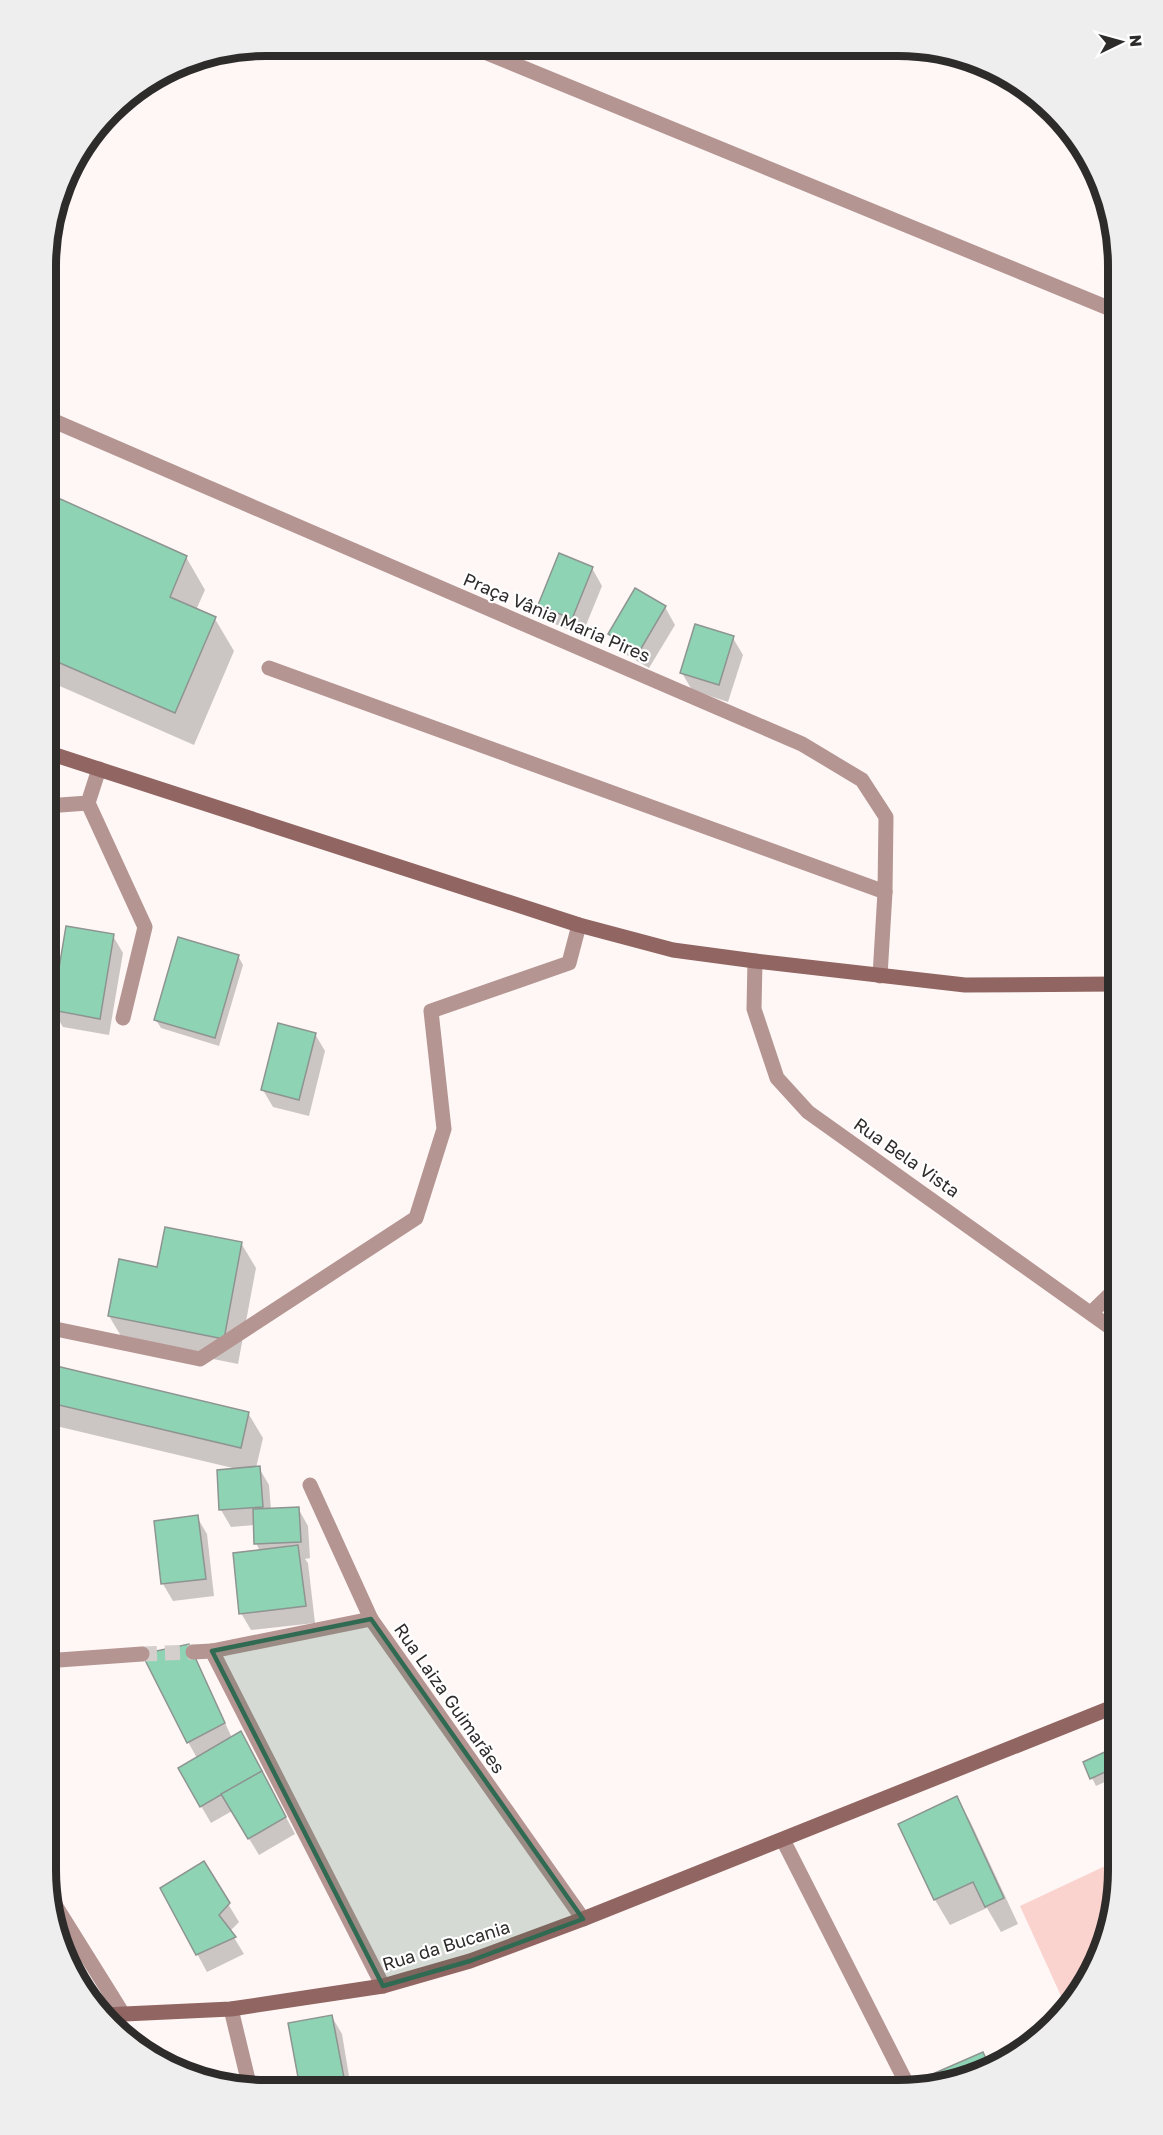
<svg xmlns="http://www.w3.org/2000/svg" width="1163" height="2135" font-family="'Golos Text',sans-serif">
<rect width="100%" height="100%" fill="#fef7f6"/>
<polygon fill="#fad2ce" points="1118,1860 1117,1884 1101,1953 1073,2003 1067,2009 1020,1906"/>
<g fill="#0003">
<polygon points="47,495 186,557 205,590 196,610 215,619 234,651 194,745 46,680"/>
<polygon points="592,568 602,586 582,635 550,622 540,605"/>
<polygon points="665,607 675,625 649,668 620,651 610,634"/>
<polygon points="733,638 743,655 728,702 692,690 682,673"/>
<polygon points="113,936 123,953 109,1035 63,1027 58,1019 57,1025 46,1023 46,951 57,953 62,961"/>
<polygon points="238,956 243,965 219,1046 161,1028 156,1020"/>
<polygon points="315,1034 325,1051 309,1116 273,1107 263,1090"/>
<polygon points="241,1243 256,1268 238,1364 124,1341 109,1316 158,1269"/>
<polygon points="49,1366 248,1413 263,1438 256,1468 259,1468 269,1485 271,1510 298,1508 308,1526 310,1558 305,1559 308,1563 315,1623 251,1630 241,1613 260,1551 256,1543 255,1525 231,1527 221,1510 237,1469 56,1426 46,1408 46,1383"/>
<polygon points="197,1517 207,1534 214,1596 173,1601 163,1584 155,1522"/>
<polygon points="188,1646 198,1664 232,1738 250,1750 295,1834 259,1855 232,1811 211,1823 201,1806 197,1758 188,1742"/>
<polygon points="1118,1748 1118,1776 1096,1786 1092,1778"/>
<polygon points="957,1798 971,1823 1018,1924 1001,1932 987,1908 950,1925 935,1900 900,1824"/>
<polygon points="162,1889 228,1904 239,1922 230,1931 244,1954 207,1972"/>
<polygon points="332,2017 342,2034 351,2088 301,2088 290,2025"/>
</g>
<g fill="#8ed4b4" stroke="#8e9491" stroke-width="1.5">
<polygon points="47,493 187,556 170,597 216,617 175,713 46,657"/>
<polygon points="559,553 593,567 572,619 538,605"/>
<polygon points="635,588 666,606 639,652 608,634"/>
<polygon points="695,624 734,636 719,685 680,673"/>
<polygon points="66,926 114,934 100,1019 52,1010"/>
<polygon points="178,937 239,955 215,1038 154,1020"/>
<polygon points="46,949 58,952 48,1008 46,1008"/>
<polygon points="278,1023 316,1033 299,1100 261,1090"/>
<polygon points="165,1227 242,1242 224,1339 108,1316 119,1259 157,1267"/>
<polygon points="48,1364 249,1412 241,1448 46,1402 46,1376"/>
<polygon points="260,1466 263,1507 219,1510 217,1470"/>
<polygon points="299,1507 301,1542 254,1544 253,1509"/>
<polygon points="198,1515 206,1579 161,1584 154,1521"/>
<polygon points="298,1545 306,1606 239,1614 233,1553"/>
<polygon points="189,1644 225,1723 187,1743 142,1654"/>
<polygon points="241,1731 262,1771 200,1807 178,1768"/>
<polygon points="1118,1746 1118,1766 1090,1779 1083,1762"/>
<polygon points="262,1771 286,1817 248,1839 221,1794"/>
<polygon points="957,1796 1004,1898 985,1907 973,1882 934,1900 898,1824"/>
<polygon points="204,1861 230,1903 219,1915 236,1937 196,1955 160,1888"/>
<polygon points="332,2015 345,2083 300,2088 288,2023"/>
<polygon points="983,2052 990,2067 968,2078 939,2083 935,2073"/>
<polygon points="345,2083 346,2088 306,2088"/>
</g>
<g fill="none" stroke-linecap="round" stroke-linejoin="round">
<polyline stroke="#d4cecd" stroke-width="15" stroke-dasharray="15 8" stroke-linecap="butt" points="142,1654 193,1652"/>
<g stroke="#b49592" stroke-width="15">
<polyline points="269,668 885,892"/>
<polyline points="88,803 145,927 123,1018"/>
<polyline points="46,1327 200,1359 416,1218 444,1129 431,1011 569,963 579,925"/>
</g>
<g stroke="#b49592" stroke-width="15">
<polyline points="470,46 1118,312"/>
<polyline points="47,418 802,744 862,780 886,817 885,892 880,976"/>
<polyline points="46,806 88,803 99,769"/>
<polyline points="755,961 754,1009 777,1078 808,1112 1118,1333"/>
<polyline points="1091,1313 1118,1287"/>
<polyline points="310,1485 371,1619 583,1919"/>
<polyline points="212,1651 383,1986"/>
<polyline points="193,1652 212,1651 371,1619"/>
<polyline points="45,1661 142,1654"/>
<polyline points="783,1840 909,2088"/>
<polyline points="50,1897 123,2014"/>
<polyline points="231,2009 250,2088"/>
</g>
<g stroke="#916662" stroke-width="15">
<polyline points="46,752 579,925 673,950 755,961 965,985 1118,984"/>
<polyline points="103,2015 231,2009 383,1986 470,1961 583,1919 1118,1705"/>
</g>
</g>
<path fill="#316a52" fill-opacity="0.2" stroke="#316a52" stroke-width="4.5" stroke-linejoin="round" d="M371 1619 583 1919 470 1961 383 1986 212 1651Z"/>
<g text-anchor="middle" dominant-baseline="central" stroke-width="4.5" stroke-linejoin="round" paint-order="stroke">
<g font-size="18" fill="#2e2b2b" stroke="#fff">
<text transform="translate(557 617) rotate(23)">Praça Vânia Maria Pires</text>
<text transform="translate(907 1157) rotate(35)">Rua Bela Vista</text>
<text transform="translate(450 1698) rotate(55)">Rua Laiza Guimarães</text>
<text transform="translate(446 1945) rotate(-17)">Rua da Bucania</text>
</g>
</g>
<path d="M0 0H1163V2135H0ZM266 56H898A210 210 0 0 1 1108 266V1870A210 210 0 0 1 898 2080H266A210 210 0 0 1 56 1870V266A210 210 0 0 1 266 56Z" fill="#eee" fill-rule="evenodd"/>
<path fill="none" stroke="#2e2b2b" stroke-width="8" d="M266 56H898A210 210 0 0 1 1108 266V1870A210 210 0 0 1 898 2080H266A210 210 0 0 1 56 1870V266A210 210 0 0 1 266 56Z"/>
<g transform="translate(1121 42) rotate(85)" stroke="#ffffff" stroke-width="4.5" paint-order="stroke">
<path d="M0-4.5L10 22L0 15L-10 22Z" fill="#2e2b2b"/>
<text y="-9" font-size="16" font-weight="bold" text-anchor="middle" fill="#2e2b2b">N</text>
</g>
</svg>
